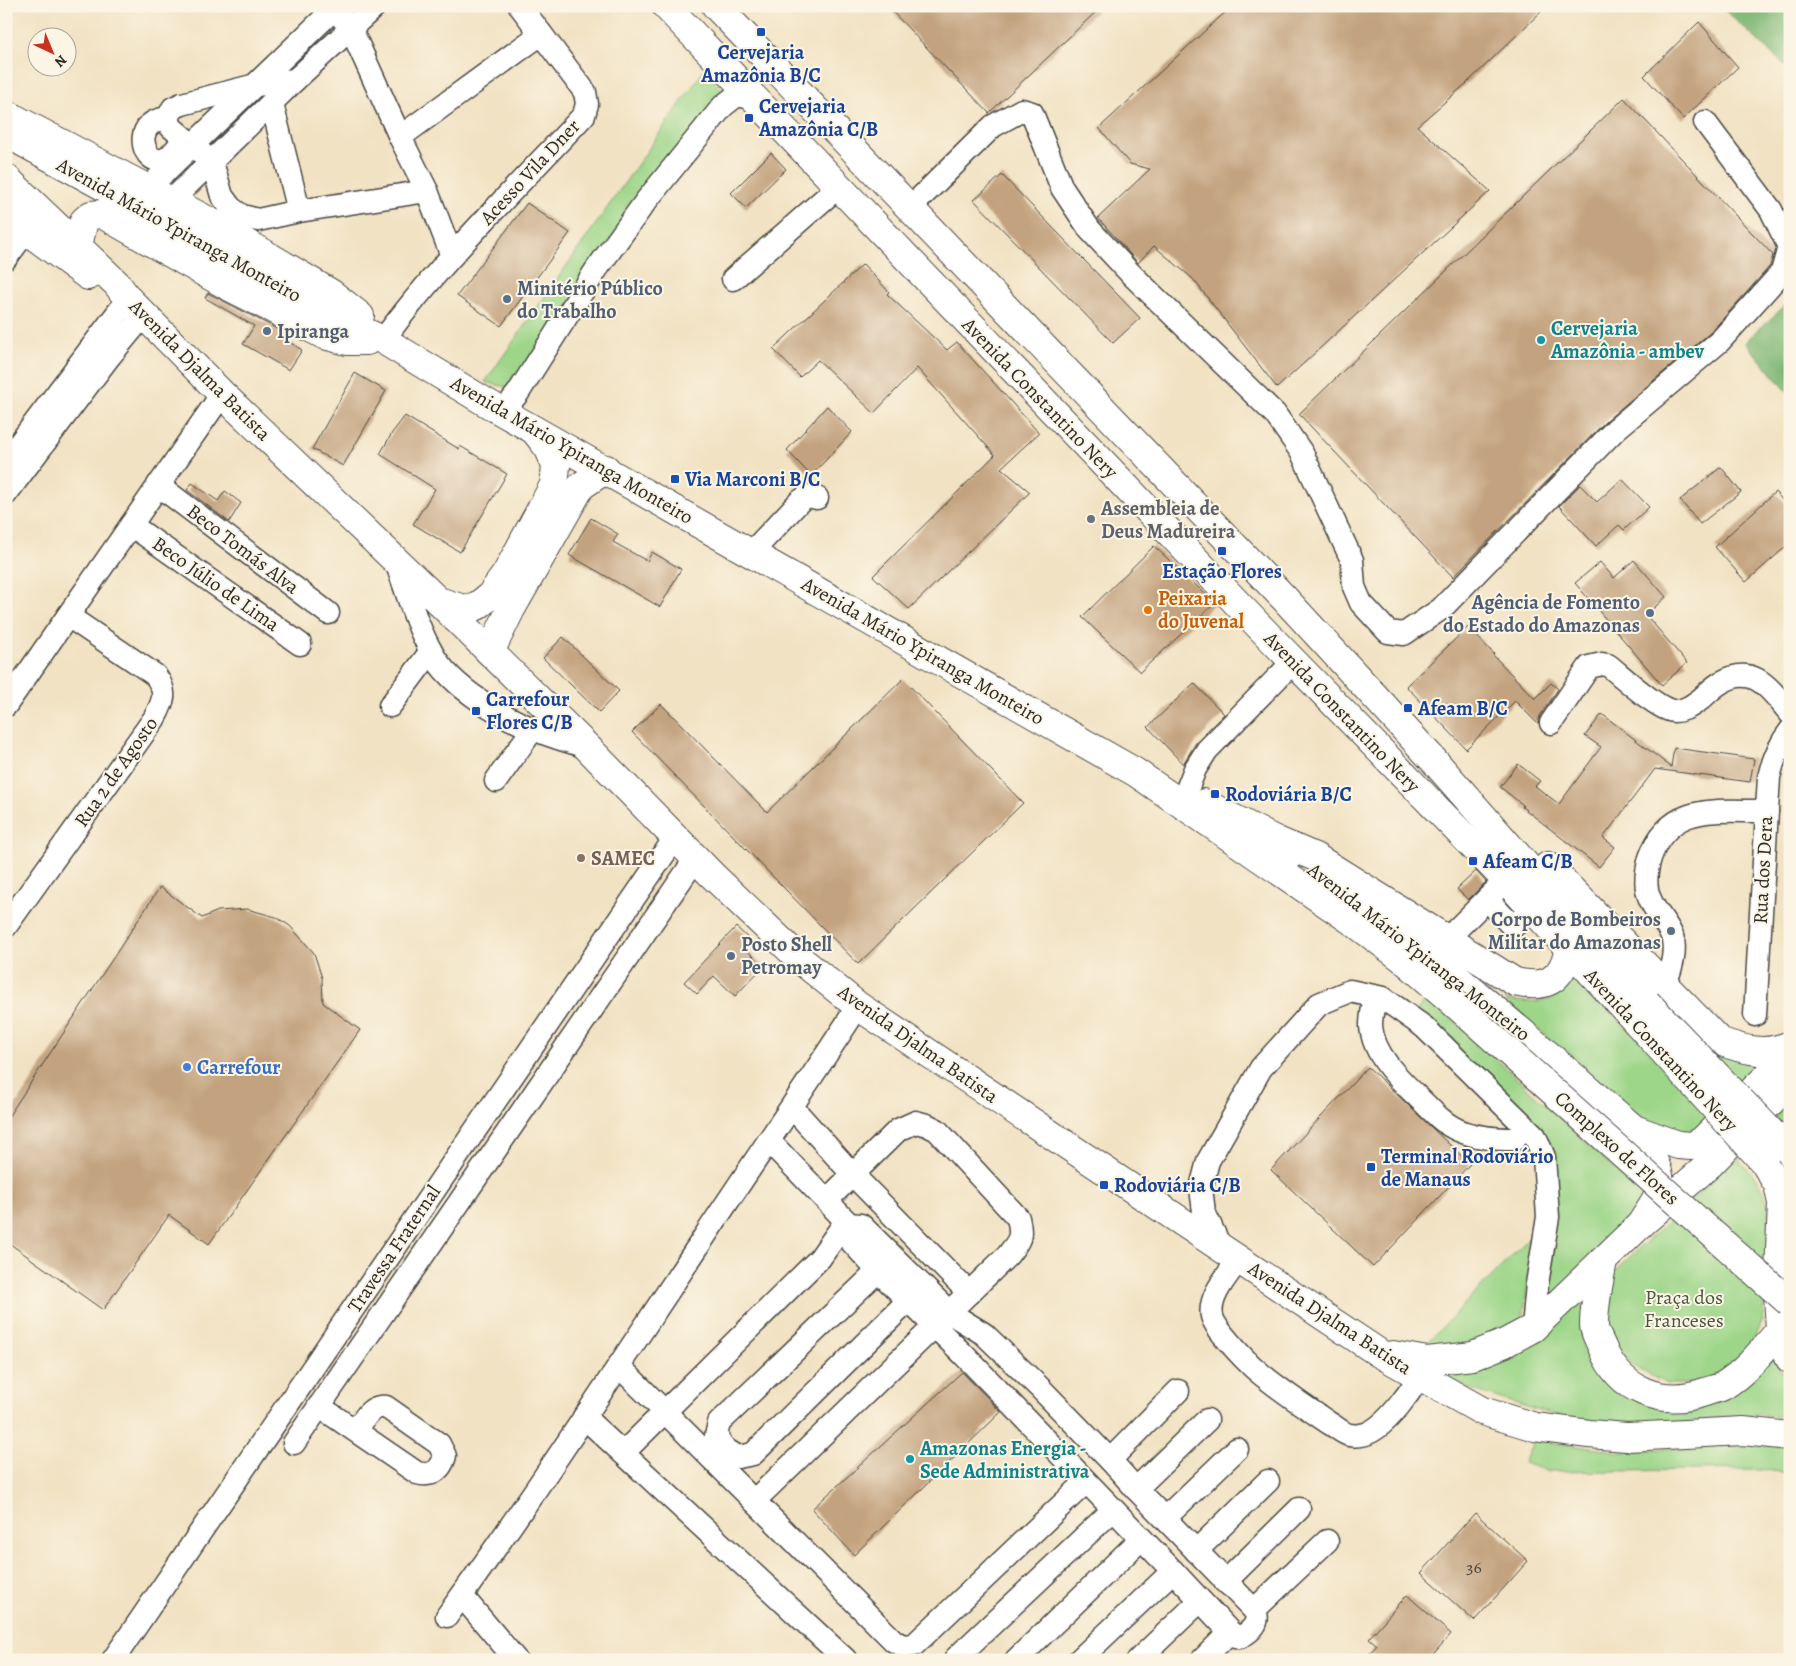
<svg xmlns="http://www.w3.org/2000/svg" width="1796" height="1666" font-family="Alegreya,serif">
<rect width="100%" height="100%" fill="#fcf5e5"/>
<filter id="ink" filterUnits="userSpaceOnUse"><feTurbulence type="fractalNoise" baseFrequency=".02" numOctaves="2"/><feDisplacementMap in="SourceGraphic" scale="10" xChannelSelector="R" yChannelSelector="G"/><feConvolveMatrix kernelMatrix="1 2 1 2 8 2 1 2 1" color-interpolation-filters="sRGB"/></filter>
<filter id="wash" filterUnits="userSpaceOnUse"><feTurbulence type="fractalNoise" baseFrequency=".0096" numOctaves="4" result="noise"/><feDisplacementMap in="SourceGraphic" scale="20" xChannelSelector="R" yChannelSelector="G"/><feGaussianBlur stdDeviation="1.12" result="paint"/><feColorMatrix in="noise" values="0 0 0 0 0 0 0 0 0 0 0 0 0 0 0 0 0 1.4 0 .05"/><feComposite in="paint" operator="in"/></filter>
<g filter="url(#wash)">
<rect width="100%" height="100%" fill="#f1e2c3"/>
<g fill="#9dd689" stroke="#64805a">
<polygon points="704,70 726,94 514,389 485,382"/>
<path d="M1571 972 1629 1031 1776 1062 1708 1129 1685 1136 1654 1129 1505 1000C1525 1002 1547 1007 1562 990 1566 985 1568 977 1571 972Z"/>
<polygon points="1429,997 1646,1198 1550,1302 1553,1273 1551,1236 1553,1175 1417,1010"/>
<polygon points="1790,1098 1790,1134 1773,1116"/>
<polygon points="1735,1155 1760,1183 1768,1206 1770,1250 1762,1321 1751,1344 1737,1362 1701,1384 1667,1384 1638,1369 1624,1357 1614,1340 1608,1320 1607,1301 1614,1272 1708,1184"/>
<polygon points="1535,1232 1523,1318 1473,1348 1421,1349"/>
<polygon points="1588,1290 1589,1337 1676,1408 1769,1348 1781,1371 1790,1380 1790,1418 1756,1414 1689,1423 1620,1425 1565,1417 1539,1411 1461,1386 1440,1371"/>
<polygon points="1534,1440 1621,1452 1754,1442 1790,1447 1790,1474 1759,1469 1549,1472 1524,1463"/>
</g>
<g fill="#7eb775" stroke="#547150">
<polygon points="1720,6 1790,6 1790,70"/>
<polygon points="1790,301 1790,390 1787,391 1745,342"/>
</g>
<g id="blocks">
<g fill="#c3a37f">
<polygon points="887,6 1102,6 989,113"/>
<polygon points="1232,6 1547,6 1467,83 1417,126 1490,191 1277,388 1193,279 1154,246 1138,263 1098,218 1150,169 1130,164 1099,128"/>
<polygon points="1699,22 1738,67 1683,119 1644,76"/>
<polygon points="1624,98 1773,255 1770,266 1711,332 1607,420 1453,577 1299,414"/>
<polygon points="771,153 786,169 746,208 731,193"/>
<polygon points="1002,175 1140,318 1113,343 974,200"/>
<polygon points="527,203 570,233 501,326 457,296"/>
<polygon points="863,264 889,292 887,294 947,350 957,342 1039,433 1001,468 1030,492 909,609 873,576 995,455 917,368 874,413 818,360 800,377 773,349"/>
<polygon points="208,293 283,332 280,336 302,350 289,370 243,344 254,326 205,298"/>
<polygon points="355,373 386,391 343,466 312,449"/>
<polygon points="827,406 852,432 811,476 787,450"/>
<polygon points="405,416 459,449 460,446 507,474 460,552 413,524 435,489 380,454 392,433"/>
<polygon points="1721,467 1741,492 1700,524 1680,500"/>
<polygon points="1622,479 1649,507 1624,530 1619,525 1596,546 1559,506 1580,485 1597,502"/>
<polygon points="192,483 218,501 225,491 241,503 229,522 187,490"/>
<polygon points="1775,492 1790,508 1790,543 1746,582 1715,547"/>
<polygon points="591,518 618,534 613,542 647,561 652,552 681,569 660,607 569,555"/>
<polygon points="1154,546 1215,603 1140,672 1082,617"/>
<polygon points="1634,560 1666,597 1646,615 1687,663 1662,685 1575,583 1600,562 1614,578"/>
<polygon points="1468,627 1494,654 1493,655 1535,699 1551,683 1558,689 1540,716 1538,724 1515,701 1466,749 1406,686"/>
<polygon points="563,637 619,691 599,712 543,658"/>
<polygon points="903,679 1023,803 858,964 632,732 661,704 767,812"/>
<polygon points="1194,683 1224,714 1197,741 1183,764 1148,727"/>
<polygon points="1602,714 1671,767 1674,748 1754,759 1750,782 1655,769 1603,838 1615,847 1599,867 1522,807 1523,805 1500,787 1518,764 1540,781 1535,786 1559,804 1601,747 1585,736"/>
<polygon points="1476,871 1486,882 1468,900 1457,889"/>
<polygon points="160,887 202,918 218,911 247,909 276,917 290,926 314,953 322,978 323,1003 360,1030 209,1244 169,1215 103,1310 6,1241 6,1120"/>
<polygon points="736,927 749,939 742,946 764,966 735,996 714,976 697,994 684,982"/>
<polygon points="1368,1067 1470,1164 1373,1267 1271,1170"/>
<polygon points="962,1372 1001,1412 854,1555 812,1509"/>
<polygon points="1475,1513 1528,1561 1474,1621 1421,1573"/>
<polygon points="1407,1595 1451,1634 1428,1660 1378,1660 1370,1653 1377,1645 1369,1638"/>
</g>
</g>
</g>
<g filter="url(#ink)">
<use href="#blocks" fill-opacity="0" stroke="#494642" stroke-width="1"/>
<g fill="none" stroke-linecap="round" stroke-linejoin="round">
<g stroke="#494642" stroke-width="25">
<g id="minor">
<polyline points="343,19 351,29 400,137"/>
<polyline points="295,80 256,85 182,104 173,108 168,118 171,127 212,162 222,196 231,208 242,216 258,220 299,211"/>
<polyline points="272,104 299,211 427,191"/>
<path d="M168 118C164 119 159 119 156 121 135 129 143 163 162 160 169 159 175 150 180 145"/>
<polyline points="148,188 337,6"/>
<polyline points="172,200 295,80 375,6"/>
<polyline points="909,209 993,126 1022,110 1032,113 1062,188 1090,230 1131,274 1275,414 1302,453 1352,560 1354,587 1361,603 1388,632 1404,634 1441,609 1616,429 1720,341 1782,272 1789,247 1771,210 1705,122"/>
<polyline points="452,256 427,191 400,137 541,34"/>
<polyline points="6,258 27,230"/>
<polyline points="733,279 838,187"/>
<path d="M383 340C443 259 516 188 584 115L587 104 585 92 520 6"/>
<polyline points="500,410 509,404 518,393 596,270 646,201 723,106 737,95 752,98"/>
<polyline points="6,461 128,299"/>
<polyline points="158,485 328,613"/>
<polyline points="6,494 109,357 144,315"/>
<polyline points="131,525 300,644"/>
<polyline points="751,553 800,501 808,496 817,498"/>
<path d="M396 562C407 591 415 623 431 651 451 689 507 720 546 734 560 739 573 743 587 747"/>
<polyline points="6,705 222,394"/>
<polyline points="390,706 431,651"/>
<path d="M1551 723 1589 667 1602 664 1608 665C1622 676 1658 710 1674 711 1685 711 1693 705 1701 699 1708 693 1714 686 1722 682 1755 663 1771 691 1790 713"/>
<polyline points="496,781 533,729"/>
<polyline points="1181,805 1195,769 1207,750 1293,662"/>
<polyline points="1506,880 1487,899 1513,927 1532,909"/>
<path d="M6 926 154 719C164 701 168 692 155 675L68 616"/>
<polyline points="1447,939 1487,899"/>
<path d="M1665 984C1671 969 1677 952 1672 936 1667 923 1655 912 1650 899 1644 886 1646 872 1650 858 1670 801 1718 812 1767 811"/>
<path d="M1383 998 1373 1007C1372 1013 1371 1020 1371 1026 1373 1056 1402 1082 1422 1101 1433 1112 1444 1124 1458 1130 1476 1138 1496 1139 1515 1139"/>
<path d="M1755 1015 1769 777C1773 760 1779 745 1790 731"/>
<polyline points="792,1107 853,1175 969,1293"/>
<path d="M769 1141 846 1221 848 1224 849 1239 878 1271 963 1354 1173 1571 1230 1632 1235 1636 1240 1637C1251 1632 1262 1621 1254 1610L1136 1489 1110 1460 1039 1387 984 1334 950 1313 861 1225 848 1224"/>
<polyline points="1220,1246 1204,1212 1201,1188 1208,1161 1261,1068 1319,1004 1350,991 1383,998 1424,1027 1535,1136 1544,1157 1548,1217 1537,1284 1533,1328"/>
<path d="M1239 1259C1229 1274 1208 1296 1212 1316 1214 1328 1245 1360 1255 1369 1278 1389 1304 1406 1329 1423 1335 1426 1342 1433 1349 1435 1352 1435 1357 1436 1360 1435 1384 1434 1418 1382 1427 1361"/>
<polyline points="878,1271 719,1423 716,1436 725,1449 738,1457 753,1454 908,1301"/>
<polyline points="619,1366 894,1641 903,1646 914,1645 1086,1482"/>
<path d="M319 1406 417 1473C432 1477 441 1470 445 1456L439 1444 386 1407C370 1405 364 1419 356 1431"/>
<polyline points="584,1417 846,1660"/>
<polyline points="294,1443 696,858"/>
<polyline points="623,1453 820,1258 846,1221"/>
<polyline points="1110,1460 1178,1391"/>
<polyline points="1136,1489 1207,1420"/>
<path d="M754 1501 1007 1256C1019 1241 1023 1238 1018 1218L937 1130 927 1125 916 1122 898 1130 827 1200"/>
<polyline points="1165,1518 1237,1449"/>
<polyline points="1196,1551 1268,1481"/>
<polyline points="1225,1582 1299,1509"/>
<polyline points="462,1596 516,1660"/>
<polyline points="1254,1610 1327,1541"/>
<path d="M447 1616C534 1496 615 1371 697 1248 750 1167 806 1087 858 1006"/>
<polyline points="956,1658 1113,1510"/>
<polyline points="113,1660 675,838"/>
<polyline points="1016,1660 1141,1539"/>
<polyline points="1079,1660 1173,1571"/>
<polyline points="1138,1660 1200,1601"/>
<polyline points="1202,1660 1230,1632"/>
</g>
</g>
<g stroke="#494642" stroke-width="30">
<g id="major">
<polyline points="6,114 218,226 332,294 360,316"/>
<polyline points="6,133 110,190 259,277 349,325 383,340 492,406 1135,772 1355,923 1402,958 1444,994"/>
<polyline points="6,178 117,284 128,299 222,394 438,601 587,747 712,875 802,961 858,1006 1379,1353 1482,1411 1535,1427 1589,1434 1627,1437 1743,1431 1790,1436"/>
<polyline points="6,215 88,276"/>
<polyline points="78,245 84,221 91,215 102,214 228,286 324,335 347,341 367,341"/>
<polyline points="438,601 464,609 477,606 490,596 506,574 554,485 556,466 549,449 535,431"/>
<polyline points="490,652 511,609 581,486 606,469"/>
<polyline points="1204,803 1273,839 1293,853"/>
<path d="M1328 878C1435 955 1534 1043 1634 1129 1645 1147 1665 1171 1659 1193 1656 1203 1646 1215 1641 1224"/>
<polyline points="1634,1129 1678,1145 1692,1146 1702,1141 1790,1054"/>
<polyline points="1393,1355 1427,1361 1473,1356 1505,1343 1533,1328 1641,1224 1710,1164 1790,1082"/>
</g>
</g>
<g stroke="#494642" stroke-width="30">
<g id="highway">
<polyline points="666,6 1257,624 1506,880 1634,1019"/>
<polyline points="716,6 1284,598 1437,764 1647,1003"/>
<path d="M1273 839 1315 857 1515 982C1546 989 1561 981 1569 950"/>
<path d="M1548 866 1719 1041C1744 1050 1765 1056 1790 1045"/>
<polyline points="1764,1162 1778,1185 1782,1203 1778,1295 1780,1330 1790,1359"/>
<path d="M1603 1261C1599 1282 1594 1304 1594 1325 1594 1332 1599 1340 1602 1347 1619 1390 1661 1407 1705 1392 1710 1390 1717 1389 1723 1386 1746 1372 1763 1350 1780 1330"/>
</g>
</g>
<use href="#minor" stroke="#fff" stroke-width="22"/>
<use href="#major" stroke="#fff" stroke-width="28"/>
<use href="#highway" stroke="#fff" stroke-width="28"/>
<g stroke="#494642" stroke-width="30" stroke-linecap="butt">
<polyline id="major-bridge" points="1444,994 1790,1303"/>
</g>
<g stroke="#494642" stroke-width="30" stroke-linecap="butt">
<g id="highway-bridge">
<polyline points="1647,1003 1790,1152"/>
<polyline points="1634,1019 1764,1162"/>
</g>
</g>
<use href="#major-bridge" stroke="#fff" stroke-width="28"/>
<use href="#highway-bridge" stroke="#fff" stroke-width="28"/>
</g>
</g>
<g fill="#1a4fb4" stroke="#fcf5e5" stroke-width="2">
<rect x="756" y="27" width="10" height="10" rx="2.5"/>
<rect x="744" y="113" width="10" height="10" rx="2.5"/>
<rect x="670" y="474" width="10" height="10" rx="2.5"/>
<rect x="1217" y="546" width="10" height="10" rx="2.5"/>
<rect x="1403" y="703" width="10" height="10" rx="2.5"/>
<rect x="471" y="706" width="10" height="10" rx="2.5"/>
<rect x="1210" y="789" width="10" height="10" rx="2.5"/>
<rect x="1468" y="856" width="10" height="10" rx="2.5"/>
<rect x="1366" y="1162" width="10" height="10" rx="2.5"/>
<rect x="1099" y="1180" width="10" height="10" rx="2.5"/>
</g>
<g fill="#5c6f8a" stroke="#fcf5e5" stroke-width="2">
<circle cx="507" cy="299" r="5"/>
<circle cx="267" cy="331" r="5"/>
<circle cx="1650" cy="613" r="5"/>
<circle cx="1671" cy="931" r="5"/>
<circle cx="731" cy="956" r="5"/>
</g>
<g fill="#0f9aa8" stroke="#fcf5e5" stroke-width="2">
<circle cx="1541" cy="340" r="5"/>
<circle cx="910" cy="1459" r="5"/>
</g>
<circle fill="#6b7280" stroke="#fcf5e5" stroke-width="2" cx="1091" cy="519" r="5"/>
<circle fill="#e8710a" stroke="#fcf5e5" stroke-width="2" cx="1148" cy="610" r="5"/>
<circle fill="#8d6e63" stroke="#fcf5e5" stroke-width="2" cx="581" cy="858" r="5"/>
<circle fill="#3f7fe0" stroke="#fcf5e5" stroke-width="2" cx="187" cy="1067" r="5"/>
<g text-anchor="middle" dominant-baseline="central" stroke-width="4" stroke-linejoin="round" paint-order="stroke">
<g font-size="18" fill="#514940">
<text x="1474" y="1567">36</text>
</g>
<g font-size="20" font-weight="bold" fill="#164399" stroke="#fcf5e5" text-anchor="start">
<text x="761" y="52" text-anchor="middle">Cervejaria<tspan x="761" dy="23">Amazônia B/C</tspan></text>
<text x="759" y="106">Cervejaria<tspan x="759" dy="23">Amazônia C/B</tspan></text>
<text x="685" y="479">Via Marconi B/C</text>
<text x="1222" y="571" text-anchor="middle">Estação Flores</text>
<text x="486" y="699">Carrefour<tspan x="486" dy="23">Flores C/B</tspan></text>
<text x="1418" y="708">Afeam B/C</text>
<text x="1225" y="794">Rodoviária B/C</text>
<text x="1483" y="861">Afeam C/B</text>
<text x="1381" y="1156">Terminal Rodoviário<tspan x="1381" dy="23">de Manaus</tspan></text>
<text x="1114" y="1185">Rodoviária C/B</text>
</g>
<g font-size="20" fill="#2b2b2b" stroke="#fcf5e5">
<text transform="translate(530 172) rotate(-47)">Acesso Vila Dner</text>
<text transform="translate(179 230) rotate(29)">Avenida Mário Ypiranga Monteiro</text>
<text transform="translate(200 370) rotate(45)">Avenida Djalma Batista</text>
<text transform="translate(1040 398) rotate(46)">Avenida Constantino Nery</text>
<text transform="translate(572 450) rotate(30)">Avenida Mário Ypiranga Monteiro</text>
<text transform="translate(243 549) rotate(37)">Beco Tomás Alva</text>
<text transform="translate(216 584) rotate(35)">Beco Júlio de Lima</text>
<text transform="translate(923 651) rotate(30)">Avenida Mário Ypiranga Monteiro</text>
<text transform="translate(1342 712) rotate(46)">Avenida Constantino Nery</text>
<text transform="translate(116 772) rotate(-55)">Rua 2 de Agosto</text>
<text transform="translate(1763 870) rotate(-87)">Rua dos Dera</text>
<text transform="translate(1419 952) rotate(38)">Avenida Mário Ypiranga Monteiro</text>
<text transform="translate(918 1044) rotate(35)">Avenida Djalma Batista</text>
<text transform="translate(1661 1050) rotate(47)">Avenida Constantino Nery</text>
<text transform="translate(1617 1148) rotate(42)">Complexo de Flores</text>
<text transform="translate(394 1249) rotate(-56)">Travessa Fraternal</text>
<text transform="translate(1330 1318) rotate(33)">Avenida Djalma Batista</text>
</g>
<g font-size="20" font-weight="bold" fill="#4e5e75" stroke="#fcf5e5" text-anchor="start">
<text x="517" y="288">Minitério Público<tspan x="517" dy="23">do Trabalho</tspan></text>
<text x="277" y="331">Ipiranga</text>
<text x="1640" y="602" text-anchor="end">Agência de Fomento<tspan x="1640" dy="23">do Estado do Amazonas</tspan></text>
<text x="1661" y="919" text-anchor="end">Corpo de Bombeiros<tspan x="1661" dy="23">Militar do Amazonas</tspan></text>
<text x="741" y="944">Posto Shell<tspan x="741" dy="23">Petromay</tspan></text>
</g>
<g font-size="20" font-weight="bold" fill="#0d838f" stroke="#fcf5e5" text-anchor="start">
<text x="1551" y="328">Cervejaria<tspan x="1551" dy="23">Amazônia - ambev</tspan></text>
<text x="920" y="1448">Amazonas Energia -<tspan x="920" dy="23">Sede Administrativa</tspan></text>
</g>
<g font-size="20" font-weight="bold" fill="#5b616d" stroke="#fcf5e5" text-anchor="start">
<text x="1101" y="508">Assembleia de<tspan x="1101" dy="23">Deus Madureira</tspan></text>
</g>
<g font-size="20" font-weight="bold" fill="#c56008" stroke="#fcf5e5" text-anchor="start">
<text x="1158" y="598">Peixaria<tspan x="1158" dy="23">do Juvenal</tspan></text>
</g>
<g font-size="20" font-weight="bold" fill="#785e54" stroke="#fcf5e5" text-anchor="start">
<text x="591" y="858">SAMEC</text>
</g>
<g font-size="20" font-weight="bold" fill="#366cbe" stroke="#fcf5e5" text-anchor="start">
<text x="197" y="1067">Carrefour</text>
</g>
<g font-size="20" fill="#485642" stroke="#fcf5e5">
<text x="1684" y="1297">Praça dos<tspan x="1684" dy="23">Franceses</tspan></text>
</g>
</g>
<rect width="1796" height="1666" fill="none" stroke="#fcf5e5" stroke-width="25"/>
<g transform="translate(52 52) rotate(136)"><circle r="24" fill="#fcf5e5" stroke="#a8a49b"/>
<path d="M0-4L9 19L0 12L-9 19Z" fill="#c8321e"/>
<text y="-8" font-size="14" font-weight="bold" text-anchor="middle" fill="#2b2b2b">N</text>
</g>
</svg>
